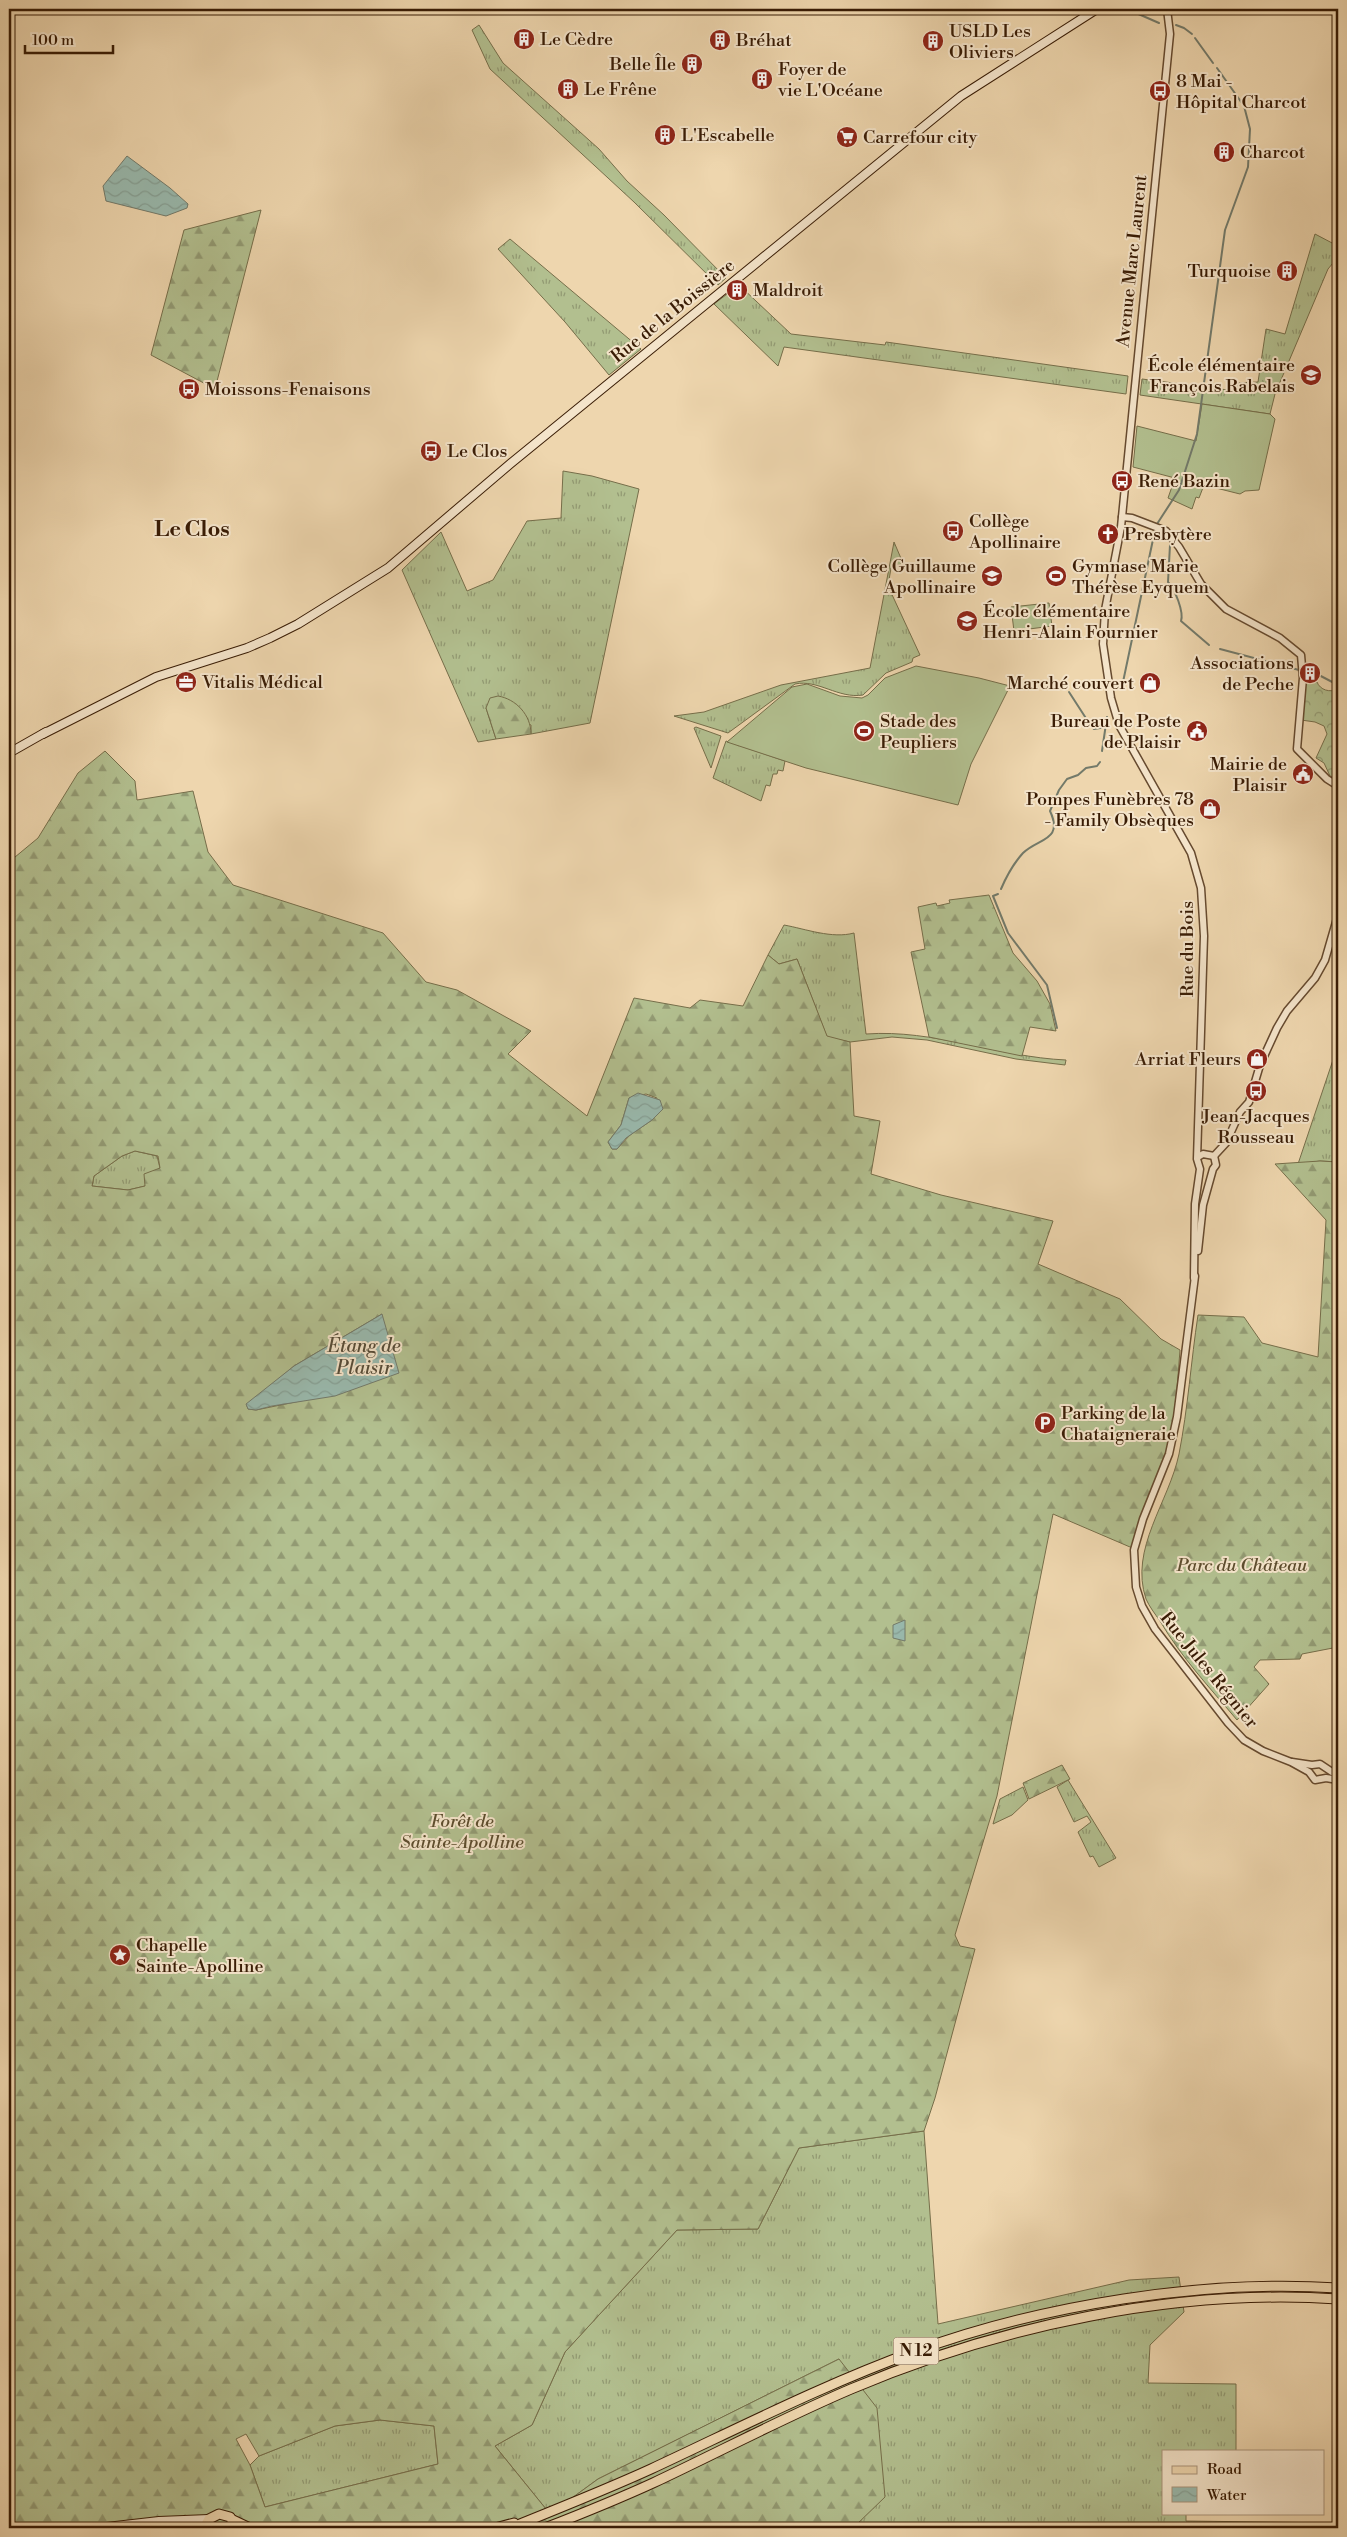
<svg xmlns="http://www.w3.org/2000/svg" width="1347" height="2537" font-family="'Libre Bodoni',serif">
<defs>
<pattern id="grass-tufts" width="24" height="20" patternUnits="userSpaceOnUse" patternTransform="scale(1.25)"><rect width="24" height="20" fill="#b2bf8f"/><path d="M3 7l-1-3M5 7V3M7 7l1-3M15 17l-1-3M17 17v-4M19 17l1-3" fill="none" stroke="#929a73"/></pattern>
<pattern id="forest-firs" width="22" height="20" patternUnits="userSpaceOnUse" patternTransform="scale(1.25)"><rect width="22" height="20" fill="#b2bf8f"/><path d="M5 1l3.5 6h-7zM16 11l3.5 6h-7z" fill="#929a73"/></pattern>
<pattern id="park-crowns" width="20" height="18" patternUnits="userSpaceOnUse" patternTransform="scale(1.25)"><rect width="20" height="18" fill="#b2bf8f"/><path d="M2 6a3 3 0 1 1 6 0M12 15a3 3 0 1 1 6 0" fill="none" stroke="#929a73"/></pattern>
<pattern id="water-waves" width="16" height="10" patternUnits="userSpaceOnUse" patternTransform="scale(1.25)"><rect width="16" height="10" fill="#99b9ad"/><path d="M0 5q4-4 8 0t8 0" fill="none" stroke="#859e93"/></pattern>
</defs>
<rect width="100%" height="100%" fill="#eed6ae"/>
<filter id="stains"><feTurbulence type="fractalNoise" baseFrequency=".004" numOctaves="4"/><feColorMatrix values="0 0 0 0 .2 0 0 0 0 .09 0 0 0 0 .02 0 0 0 .5 -.17"/></filter>
<radialGradient id="worn" r=".72"><stop offset=".6" stop-color="#630" stop-opacity="0"/><stop offset="1" stop-color="#630" stop-opacity=".3"/></radialGradient>
<g fill="url(#grass-tufts)" stroke="#766e4a">
<polygon points="479,25 503,63 599,149 627,181 664,215 726,278 718,285 634,202 490,69 472,30"/>
<polygon points="1315,234 1334,244 1338,240 1338,257 1328,269 1275,394 1270,414 1140,395 1142,379 1236,391 1237,383 1258,382 1266,329 1285,334"/>
<polygon points="510,239 641,349 609,375 565,322 498,249"/>
<polygon points="739,285 791,334 885,345 886,342 1128,376 1126,394 784,347 778,366 714,304"/>
<polygon points="563,471 592,476 639,489 590,723 531,734 531,725 486,708 496,739 478,742 402,570 441,532 467,591 493,580 527,521 561,518"/>
<path d="M894 542 903 563 891 568 888 586 920 655 913 658 912 662 886 673 863 695C838 699 818 679 795 684L728 733 674 716 704 712 781 685 870 668Z"/>
<polygon points="696,727 721,736 711,768 694,728"/>
<polygon points="726,741 785,761 783,771 778,770 777,774 773,774 770,786 766,785 761,801 713,778"/>
<path d="M784 925C806 929 832 939 854 933L866 1034C934 1029 998 1057 1066 1060L1065 1065 1016 1059 927 1040 892 1037 850 1042 827 1037 797 959 779 964 768 955Z"/>
<polygon points="1338,1045 1338,1162 1320,1161 1298,1164"/>
<polygon points="135,1151 157,1156 160,1168 145,1186 128,1190 92,1186 94,1176 122,1156"/>
<polygon points="1068,1780 1116,1858 1099,1867 1093,1856 1090,1857 1078,1832 1091,1822 1087,1816 1074,1822 1057,1787"/>
<polygon points="1023,1787 1028,1800 1012,1815 993,1824 1000,1799"/>
<polygon points="924,2131 938,2324 1129,2280 1179,2277 1184,2312 1150,2345 1148,2383 1236,2384 1236,2451 1163,2451 1163,2513 1186,2513 1186,2521 1338,2523 1338,2528 853,2528 885,2496 839,2359 598,2479 550,2514 495,2446 532,2425 565,2352 677,2230 758,2229 799,2148"/>
<polygon points="380,2420 434,2426 438,2464 265,2507 250,2465 259,2456 335,2426"/>
</g>
<g fill="url(#forest-firs)" stroke="#766e4a" fill-rule="evenodd">
<polygon points="261,210 215,389 151,355 184,230"/>
<path d="M498 696C516 699 531 715 531 734L496 739 486 708 490 698Z"/>
<path d="M105 751 135 781 137 800 193 791 208 852 233 885 383 933 426 982 457 990 531 1031 508 1054 587 1116 634 998 690 1008 700 1000 743 1006 768 955 779 964 797 959 827 1036 850 1042 854 1116 880 1121 871 1174 941 1195 1053 1221 1038 1264 1120 1299 1161 1339 1180 1350 1174 1428 1137 1550 1053 1514 997 1796 955 1935 960 1946 975 1949 935 2098 924 2131 799 2148 758 2229 677 2230 565 2352 532 2425 495 2446 550 2514 598 2479 839 2359 877 2408 885 2497 853 2528H9V862L38 838 78 773ZM646 1094 657 1098 652 1120 630 1135 617 1149H612L608 1142 621 1125 629 1098ZM135 1151 158 1156 160 1168 144 1174 145 1186 128 1190 92 1186 94 1176 122 1156ZM382 1314 305 1400 256 1410 248 1409 247 1406 294 1366ZM380 2420 434 2426 438 2464 265 2507 250 2465 236 2439 246 2434 259 2456 335 2426Z"/>
<polygon points="989,895 1013,953 1037,981 1050,1004 1056,1031 1030,1027 1022,1056 929,1037 911,952 925,949 918,907 936,903 937,906 950,903 949,900"/>
<path d="M1320 1161 1338 1162V1647L1302 1654 1300 1659 1260 1660 1254 1667 1269 1684 1237 1720C1210 1688 1181 1657 1160 1621 1155 1614 1149 1606 1146 1599 1129 1549 1169 1502 1179 1454 1188 1408 1191 1361 1198 1315L1244 1317 1262 1343 1318 1357 1326 1220 1275 1164Z"/>
<polygon points="1062,1765 1070,1779 1029,1799 1023,1783"/>
</g>
<path fill="url(#park-crowns)" stroke="#766e4a" d="M1305 679 1317 682C1320 690 1330 693 1338 689V781L1330 776 1324 763 1316 758 1327 734 1324 726 1315 722 1301 720Z"/>
<g fill="#b2bf8f" stroke="#766e4a">
<polygon points="1202,404 1270,414 1275,419 1259,490 1245,491 1240,494 1204,485 1199,498 1196,497 1192,509 1168,498 1175,478 1133,467 1137,426 1196,441"/>
<polygon points="1049,603 1052,626 1014,631 1011,607"/>
<polygon points="916,666 979,678 1010,686 971,764 958,805 806,768 727,742 792,687 807,684 840,696 862,698 868,695 885,678"/>
</g>
<g fill="url(#water-waves)" stroke="#737a6a">
<polygon points="127,156 170,188 188,204 187,208 166,216 106,201 103,186"/>
<polygon points="638,1093 660,1100 663,1109 652,1120 626,1138 617,1149 612,1149 608,1142 621,1125 629,1098"/>
<polygon points="382,1314 399,1373 335,1396 272,1406 256,1410 248,1409 246,1404 294,1366"/>
<polygon points="905,1620 905,1641 893,1638 893,1625"/>
</g>
<g fill="none" stroke-linecap="round" stroke-linejoin="round">
<g stroke="#737a6a" stroke-width="2">
<polyline points="1127,9 1159,23"/>
<polyline points="1176,25 1184,28 1192,34"/>
<polyline points="1195,38 1213,63"/>
<polyline points="1157,524 1179,490 1197,434 1225,230 1248,167 1250,129 1244,106 1217,68"/>
<path d="M1170 545 1168 582C1175 589 1184 612 1181 621L1209 645"/>
<polyline points="1220,649 1299,670"/>
<polyline points="1315,673 1338,685"/>
<polyline points="1114,688 1123,682 1155,530"/>
<polyline points="1069,692 1091,726 1094,729 1106,727"/>
<polyline points="1102,751 1107,717"/>
<path d="M1001 889C1007 875 1013 864 1023 853 1038 838 1064 841 1050 811L1059 790 1067 779 1078 775 1086 768 1097 766 1100 762"/>
<polyline points="998,894 993,896 1008,933 1047,985 1057,1028"/>
</g>
<g stroke="#664a2f" stroke-width="9">
<g id="tertiary">
<polyline points="1167,9 1170,34 1121,527 1105,610 1103,644 1111,698 1119,725 1191,853 1201,888 1204,936 1197,1159 1200,1169 1195,1204 1194,1278"/>
<polyline points="1122,517 1132,518 1166,531 1179,547 1201,584 1226,609 1280,638 1301,655 1303,678 1297,749 1327,779 1338,786"/>
<polyline points="1214,1156 1226,1143 1240,1112 1249,1102 1260,1065 1277,1028 1287,1011 1315,978 1325,960 1338,915"/>
<polyline points="1198,1157 1203,1154 1214,1156"/>
<polyline points="1198,1251 1203,1205 1213,1169 1216,1165 1214,1156"/>
<polyline points="1195,1276 1177,1417 1169,1454 1143,1519 1134,1550 1136,1587 1142,1606 1155,1629 1228,1723 1244,1740 1263,1751 1291,1762 1309,1772 1315,1780 1326,1778 1338,1780"/>
<polyline points="1292,1762 1312,1765 1320,1764 1338,1776"/>
</g>
</g>
<g stroke="#391c05" stroke-width="10">
<g id="secondary">
<polyline points="43,734 156,677 247,648 270,638 298,624 388,568 510,464 961,96 1097,9"/>
<polyline points="9,753 46,732"/>
<polyline points="153,2526 177,2528"/>
<polyline points="98,2528 159,2521 209,2519"/>
</g>
</g>
<g stroke="#391c05" stroke-width="11">
<polyline id="primary" points="204,2528 209,2519 219,2514 230,2517 237,2528"/>
</g>
<g stroke="#391c05" stroke-width="11">
<g id="trunk">
<polyline points="233,2520 250,2528"/>
<polyline points="495,2528 514,2523"/>
<path d="M510 2528C557 2509 605 2490 651 2469 739 2428 825 2384 916 2351 1042 2305 1204 2279 1338 2288"/>
<path d="M545 2528C581 2514 618 2499 653 2483 719 2452 783 2418 851 2389 999 2326 1176 2288 1338 2299"/>
</g>
</g>
<use href="#tertiary" stroke="#f4e4ca" stroke-width="6"/>
<use href="#secondary" stroke="#f4e4ca" stroke-width="8"/>
<use href="#primary" stroke="#eed6ae" stroke-width="9"/>
<use href="#trunk" stroke="#eed6ae" stroke-width="9"/>
</g>
<defs>
<g id="building-disc" transform="scale(1.125)"><circle r="9.5" fill="#8f2418" stroke="#f4e4ca"/><path d="M-4-6H4V6H1V3H-1V6H-4ZM-2.5-4.3h1.7v1.8h-1.7ZM.8-4.3h1.7v1.8H.8ZM-2.5-1h1.7V.8h-1.7ZM.8-1h1.7V.8H.8Z" fill="#fff"/></g>
<g id="bus-disc" transform="scale(1.125)"><circle r="9.5" fill="#8f2418" stroke="#f4e4ca"/><path d="M-5-6H5V4H4V6H2V4H-2V6H-4V4H-5ZM-3.5-4V0h7V-4ZM-3.5 1.2v1.5H-2V1.2ZM2 1.2v1.5H3.5V1.2Z" fill="#fff"/></g>
<g id="supermarket-disc" transform="scale(1.125)"><circle r="9.5" fill="#8f2418" stroke="#f4e4ca"/><path d="M-6-5.5h2.5l.6 2H6L4.5 2H-2.5L-4.4-4H-6ZM-1.5 3.2a1.3 1.3 0 1 0 .1 0ZM3 3.2a1.3 1.3 0 1 0 .1 0Z" fill="#fff"/></g>
<g id="school-disc" transform="scale(1.125)"><circle r="9.5" fill="#8f2418" stroke="#f4e4ca"/><path d="M0-5L7-2L0 1L-7-2ZM-4 1L0 2.5L4 1V4Q0 6-4 4Z" fill="#fff"/></g>
<g id="church-disc" transform="scale(1.125)"><circle r="9.5" fill="#8f2418" stroke="#f4e4ca"/><path d="M-1.2-6h2.4v3.5h3.3v2.4h-3.3V6h-2.4V-.1h-3.3v-2.4h3.3Z" fill="#fff"/></g>
<g id="stadium-disc" transform="scale(1.125)"><circle r="9.5" fill="#8f2418" stroke="#f4e4ca"/><path d="M0-5a6.5 5 0 1 0 0 10a6.5 5 0 1 0 0-10ZM-3.5-1.8h7v3.6h-7Z" fill="#fff"/></g>
<g id="office-disc" transform="scale(1.125)"><circle r="9.5" fill="#8f2418" stroke="#f4e4ca"/><path d="M-6-3h4V-5.5h4V-3h4V5H-6ZM-1-4.5V-3h2v-1.5ZM-6 0V1H6V0Z" fill="#fff"/></g>
<g id="shop-disc" transform="scale(1.125)"><circle r="9.5" fill="#8f2418" stroke="#f4e4ca"/><path d="M-5-2.5h2.3a2.7 3.5 0 0 1 5.4 0H5L5.5 6h-11ZM-1.5-2.5h3a1.5 2.3 0 0 0-3 0Z" fill="#fff"/></g>
<g id="civic-disc" transform="scale(1.125)"><circle r="9.5" fill="#8f2418" stroke="#f4e4ca"/><path d="M-.6-6.5H3V-4.5H.6V-3L4-1V1h2V6H-6V1h2V-1L-.6-3ZM-1.2 2.5V6h2.4V2.5Z" fill="#fff"/></g>
<g id="parking-disc" transform="scale(1.125)"><circle r="9.5" fill="#8f2418" stroke="#f4e4ca"/><path d="M-3.5-5.5H1a3.5 3.5 0 0 1 0 7H-1V5.5H-3.5ZM-1-3.4V-.6H.8a1.4 1.4 0 0 0 0-2.8Z" fill="#fff"/></g>
<g id="sight-disc" transform="scale(1.125)"><circle r="9.5" fill="#8f2418" stroke="#f4e4ca"/><path d="M0-6L1.8-2.2L6-1.7L2.9 1.2L3.7 5.4L0 3.3L-3.7 5.4L-2.9 1.2L-6-1.7L-1.8-2.2Z" fill="#fff"/></g>
</defs>
<g fill-rule="evenodd">
<use href="#building-disc" x="524" y="39"/>
<use href="#building-disc" x="720" y="40"/>
<use href="#building-disc" x="933" y="41"/>
<use href="#building-disc" x="692" y="64"/>
<use href="#building-disc" x="762" y="79"/>
<use href="#building-disc" x="568" y="89"/>
<use href="#bus-disc" x="1160" y="91"/>
<use href="#building-disc" x="665" y="135"/>
<use href="#supermarket-disc" x="847" y="137"/>
<use href="#building-disc" x="1224" y="152"/>
<use href="#building-disc" x="1287" y="271"/>
<use href="#building-disc" x="737" y="290"/>
<use href="#school-disc" x="1311" y="375"/>
<use href="#bus-disc" x="189" y="389"/>
<use href="#bus-disc" x="431" y="451"/>
<use href="#bus-disc" x="1122" y="481"/>
<use href="#bus-disc" x="953" y="531"/>
<use href="#church-disc" x="1108" y="534"/>
<use href="#school-disc" x="992" y="576"/>
<use href="#stadium-disc" x="1056" y="576"/>
<use href="#school-disc" x="967" y="621"/>
<use href="#building-disc" x="1310" y="673"/>
<use href="#office-disc" x="186" y="682"/>
<use href="#shop-disc" x="1150" y="683"/>
<use href="#stadium-disc" x="864" y="731"/>
<use href="#civic-disc" x="1197" y="731"/>
<use href="#civic-disc" x="1303" y="774"/>
<use href="#shop-disc" x="1210" y="809"/>
<use href="#shop-disc" x="1257" y="1059"/>
<use href="#bus-disc" x="1256" y="1091"/>
<use href="#parking-disc" x="1045" y="1423"/>
<use href="#sight-disc" x="120" y="1955"/>
</g>
<g text-anchor="middle" dominant-baseline="central" stroke-width="4" stroke-linejoin="round" paint-order="stroke">
<rect fill="#f4e4ca" stroke="#715840" stroke-width="1" x="893.5" y="2337.5" width="45" height="27" rx="4"/>
<g font-size="16" font-weight="bold" fill="#391c05">
<text x="916" y="2351">N 12</text>
</g>
<g font-size="18" fill="#391c05" stroke="#f4e4ca" text-anchor="start">
<text x="949" y="31">USLD Les<tspan x="949" dy="21">Oliviers</tspan></text>
<text x="540" y="39">Le Cèdre</text>
<text x="736" y="40">Bréhat</text>
<text x="676" y="64" text-anchor="end">Belle Île</text>
<text x="778" y="69">Foyer de<tspan x="778" dy="21">vie L'Océane</tspan></text>
<text x="1176" y="81">8 Mai -<tspan x="1176" dy="21">Hôpital Charcot</tspan></text>
<text x="584" y="89">Le Frêne</text>
<text x="681" y="135">L'Escabelle</text>
<text x="863" y="137">Carrefour city</text>
<text x="1240" y="152">Charcot</text>
<text x="1271" y="271" text-anchor="end">Turquoise</text>
<text x="753" y="290">Maldroit</text>
<text x="1295" y="365" text-anchor="end">École élémentaire<tspan x="1295" dy="21">François Rabelais</tspan></text>
<text x="205" y="389">Moissons-Fenaisons</text>
<text x="447" y="451">Le Clos</text>
<text x="1138" y="481">René Bazin</text>
<text x="969" y="521">Collège<tspan x="969" dy="21">Apollinaire</tspan></text>
<text x="1124" y="534">Presbytère</text>
<text x="976" y="566" text-anchor="end">Collège Guillaume<tspan x="976" dy="21">Apollinaire</tspan></text>
<text x="1072" y="566">Gymnase Marie<tspan x="1072" dy="21">Thérèse Eyquem</tspan></text>
<text x="983" y="611">École élémentaire<tspan x="983" dy="21">Henri-Alain Fournier</tspan></text>
<text x="1294" y="663" text-anchor="end">Associations<tspan x="1294" dy="21">de Peche</tspan></text>
<text x="202" y="682">Vitalis Médical</text>
<text x="1134" y="683" text-anchor="end">Marché couvert</text>
<text x="880" y="721">Stade des<tspan x="880" dy="21">Peupliers</tspan></text>
<text x="1181" y="721" text-anchor="end">Bureau de Poste<tspan x="1181" dy="21">de Plaisir</tspan></text>
<text x="1287" y="764" text-anchor="end">Mairie de<tspan x="1287" dy="21">Plaisir</tspan></text>
<text x="1194" y="799" text-anchor="end">Pompes Funèbres 78<tspan x="1194" dy="21">- Family Obsèques</tspan></text>
<text x="1241" y="1059" text-anchor="end">Arriat Fleurs</text>
<text x="1256" y="1116" text-anchor="middle">Jean-Jacques<tspan x="1256" dy="21">Rousseau</tspan></text>
<text x="1061" y="1413">Parking de la<tspan x="1061" dy="21">Chataigneraie</tspan></text>
<text x="136" y="1945">Chapelle<tspan x="136" dy="21">Sainte-Apolline</tspan></text>
</g>
<g font-size="18" fill="#391c05" stroke="#f4e4ca">
<text transform="translate(1132 261) rotate(-84)">Avenue Marc Laurent</text>
<text transform="translate(673 311) rotate(-39)">Rue de la Boissière</text>
<text transform="translate(1187 949) rotate(-90)">Rue du Bois</text>
<text transform="translate(1209 1670) rotate(51)">Rue Jules Régnier</text>
</g>
<g font-size="18" font-style="italic" fill="#5d4d2e" stroke="#f4e4ca">
<text x="1242" y="1565">Parc du Château</text>
<text x="462" y="1821">Forêt de<tspan x="462" dy="21">Sainte-Apolline</tspan></text>
</g>
<g font-size="19" font-style="italic" fill="#564b37" stroke="#f4e4ca">
<text x="364" y="1346">Étang de<tspan x="364" dy="22">Plaisir</tspan></text>
</g>
<g font-size="22" font-weight="bold" fill="#391c05" stroke="#f4e4ca">
<text x="192" y="529">Le Clos</text>
</g>
</g>
<rect width="1347" height="2537" fill="none" stroke="#eed6ae" stroke-width="30"/>
<rect x="10" y="10" width="1327" height="2517" fill="none" stroke="#391c05" stroke-width="2.5"/>
<rect x="15" y="15" width="1317" height="2507" fill="none" stroke="#391c05"/>
<rect x="1162" y="2450" width="162" height="65" fill="#f4e4ca" stroke="#a9947b"/>
<rect x="1172" y="2466" width="25" height="8" fill="#eed6ae" stroke="#a9947b"/>
<text x="1207" y="2474" font-size="15" fill="#391c05">Road</text>
<rect x="1172" y="2487" width="25" height="15" fill="url(#water-waves)" stroke="#a9947b"/>
<text x="1207" y="2500" font-size="15" fill="#391c05">Water</text>
<path d="M25 45v8h88v-8" fill="none" stroke="#391c05" stroke-width="2.5"/>
<text x="32" y="45" font-size="15" fill="#391c05" stroke="#f4e4ca" stroke-width="4" paint-order="stroke">100 m</text>
<rect width="100%" height="100%" filter="url(#stains)"/>
<rect width="100%" height="100%" fill="url(#worn)"/>
</svg>
